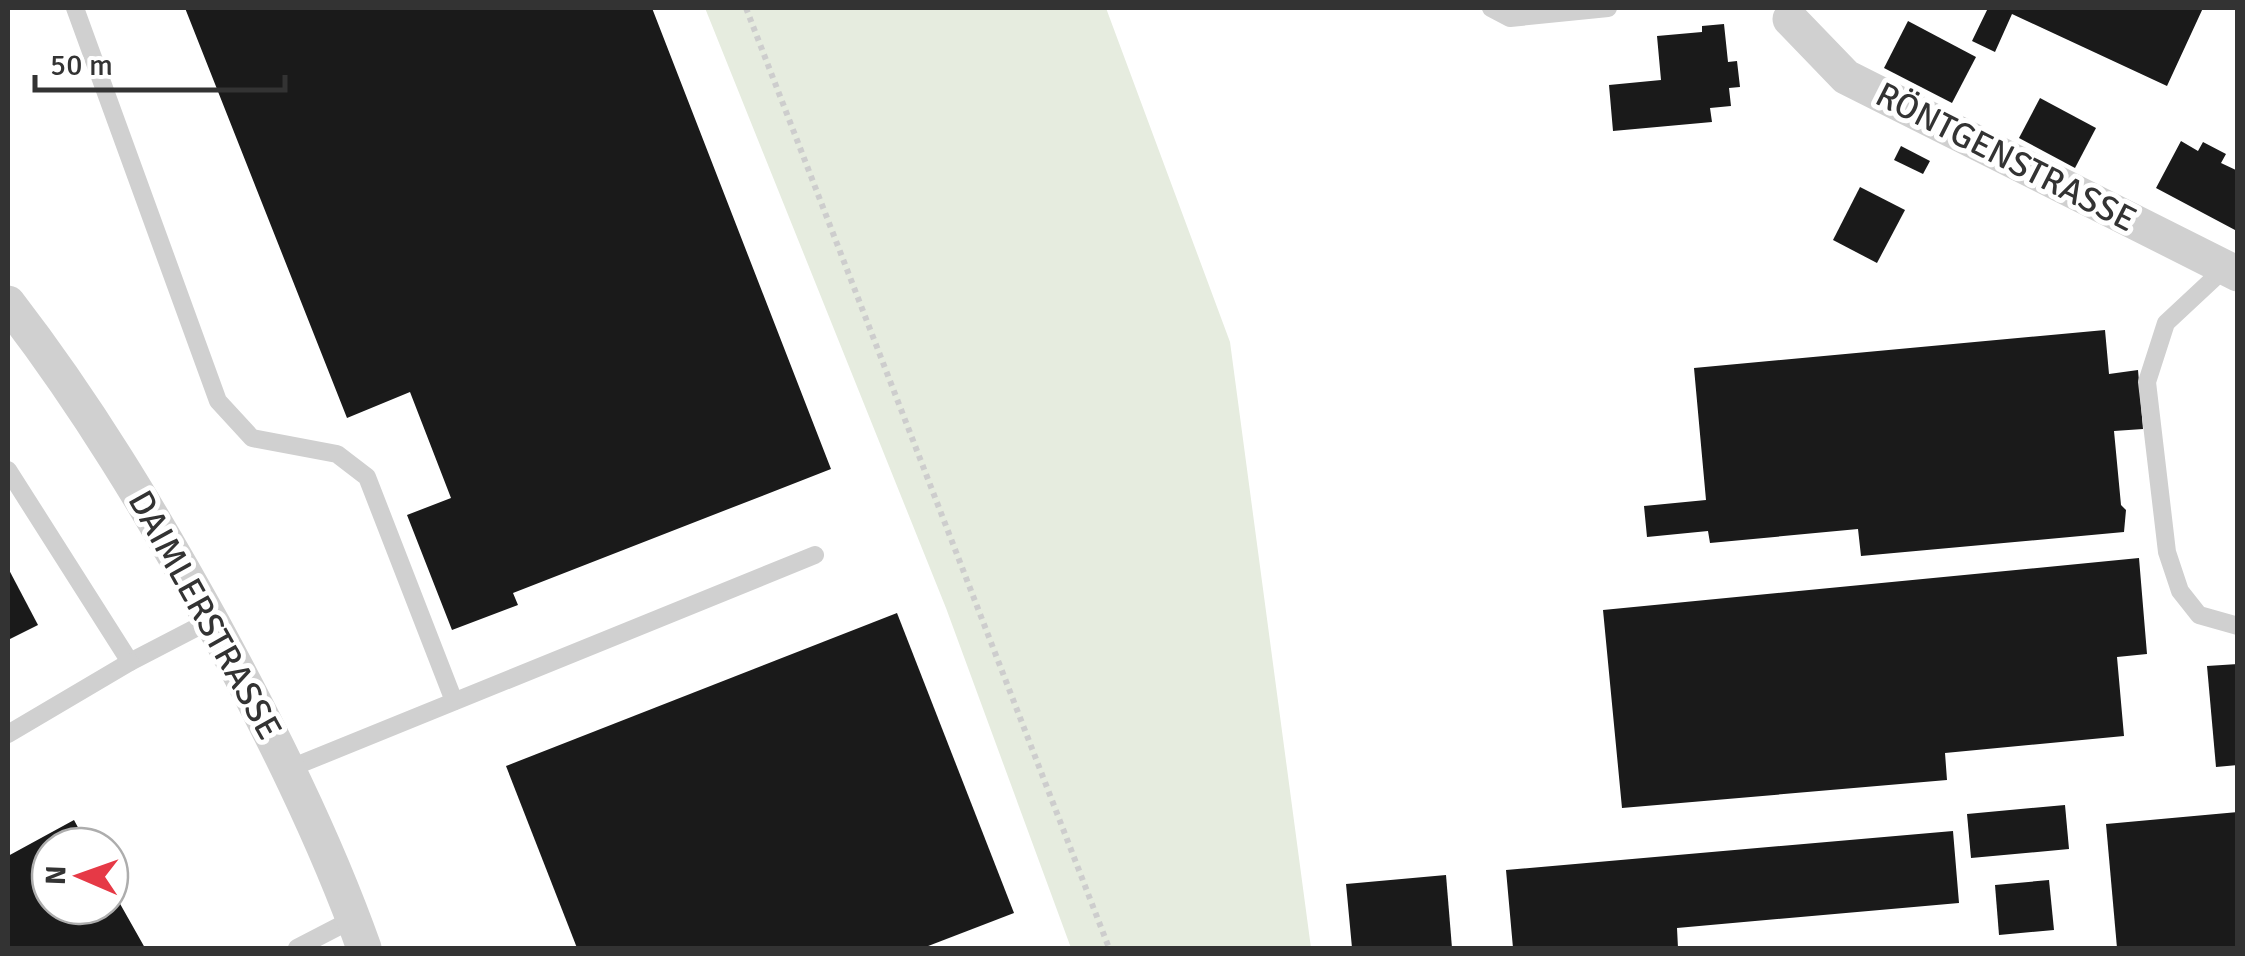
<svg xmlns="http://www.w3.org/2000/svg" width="2245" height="956" font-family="Signika,sans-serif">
<rect width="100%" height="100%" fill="#fff"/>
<polygon fill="#e6ecdf" points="705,8 1106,8 1230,342 1311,948 1071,948 946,608"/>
<g fill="#1a1a1a">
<polygon points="185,8 652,8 831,469 513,593 518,605 452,630 407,515 451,498 410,392 347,418"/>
<polygon points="1988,8 2203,8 2167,86 2012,14 1995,52 1972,41"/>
<polygon points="1908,21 1976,57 1952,103 1884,68"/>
<polygon points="1724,24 1728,62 1737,61 1740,87 1729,88 1731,106 1710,108 1712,122 1613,131 1609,85 1661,80 1657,36 1702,32 1702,26"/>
<polygon points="2040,98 2096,128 2075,168 2019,138"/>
<polygon points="2181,141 2198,151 2203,142 2226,154 2221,163 2238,171 2235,230 2156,188"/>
<polygon points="1901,146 1930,161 1923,174 1894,160"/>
<polygon points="1860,187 1905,210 1877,263 1833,240"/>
<polygon points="2105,330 2109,374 2138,370 2143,429 2114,431 2121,505 2126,510 2124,532 1861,556 1858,529 1710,543 1708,531 1647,537 1644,506 1706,500 1694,368"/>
<polygon points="2139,558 2147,654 2117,657 2124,736 1945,753 1947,780 1622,808 1603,610"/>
<polygon points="8,568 38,625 8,640"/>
<polygon points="897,613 1014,913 923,948 577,948 506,766"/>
<polygon points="2238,664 2238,765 2216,767 2207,666"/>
<polygon points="2065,805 2069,849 1971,858 1967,814"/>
<polygon points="2238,812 2238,948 2117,948 2106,824"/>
<polygon points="74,820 88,846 50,846 50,906 110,906 110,886 145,948 8,948 8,856"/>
<polygon points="1953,831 1959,903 1677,928 1678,948 1513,948 1506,870"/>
<polygon points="1446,875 1452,948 1352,948 1346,884"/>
<polygon points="2049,880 2054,930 1999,935 1995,885"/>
</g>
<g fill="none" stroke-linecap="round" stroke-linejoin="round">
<polyline stroke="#cdcdcd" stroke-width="6" stroke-dasharray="5 5" stroke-linecap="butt" points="746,8 1109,948"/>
<g stroke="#d0d0d0" stroke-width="18">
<polyline points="75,8 218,401 252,438 337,454 367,477 454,701"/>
<polyline points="1491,8 1510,18 1608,8"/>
<polyline points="2225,268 2166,323 2147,382 2167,552 2180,591 2199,615 2238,626"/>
<polyline points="8,470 130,662 211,620"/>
<polyline points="8,734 130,662"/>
<polyline points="288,769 815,555"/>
<polyline points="297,948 353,919"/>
</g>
<g stroke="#d0d0d0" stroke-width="35">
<polyline points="1790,19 1846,77 2238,274"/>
<path d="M8 303C86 404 151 512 213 624 270 729 324 836 364 948"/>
</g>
</g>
<g text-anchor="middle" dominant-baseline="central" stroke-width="10" stroke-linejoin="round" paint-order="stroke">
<g font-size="35" fill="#333" stroke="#fff">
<text transform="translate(2006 157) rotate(27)">RÖNTGENSTRASSE</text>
<text transform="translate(205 615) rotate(61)">DAIMLERSTRASSE</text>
</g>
</g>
<rect width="2245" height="956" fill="none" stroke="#333333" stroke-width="20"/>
<g transform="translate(80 876) rotate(272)"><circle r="48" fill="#ffffff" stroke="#adadad" stroke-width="2.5"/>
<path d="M0-8L18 38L0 25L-18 38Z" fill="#e63946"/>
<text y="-15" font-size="28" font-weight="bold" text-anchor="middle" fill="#333333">N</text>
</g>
<path d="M35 75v15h250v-15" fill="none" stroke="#333333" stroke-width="5"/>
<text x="50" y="75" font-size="30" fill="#333333" stroke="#ffffff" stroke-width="8" paint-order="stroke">50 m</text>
</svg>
